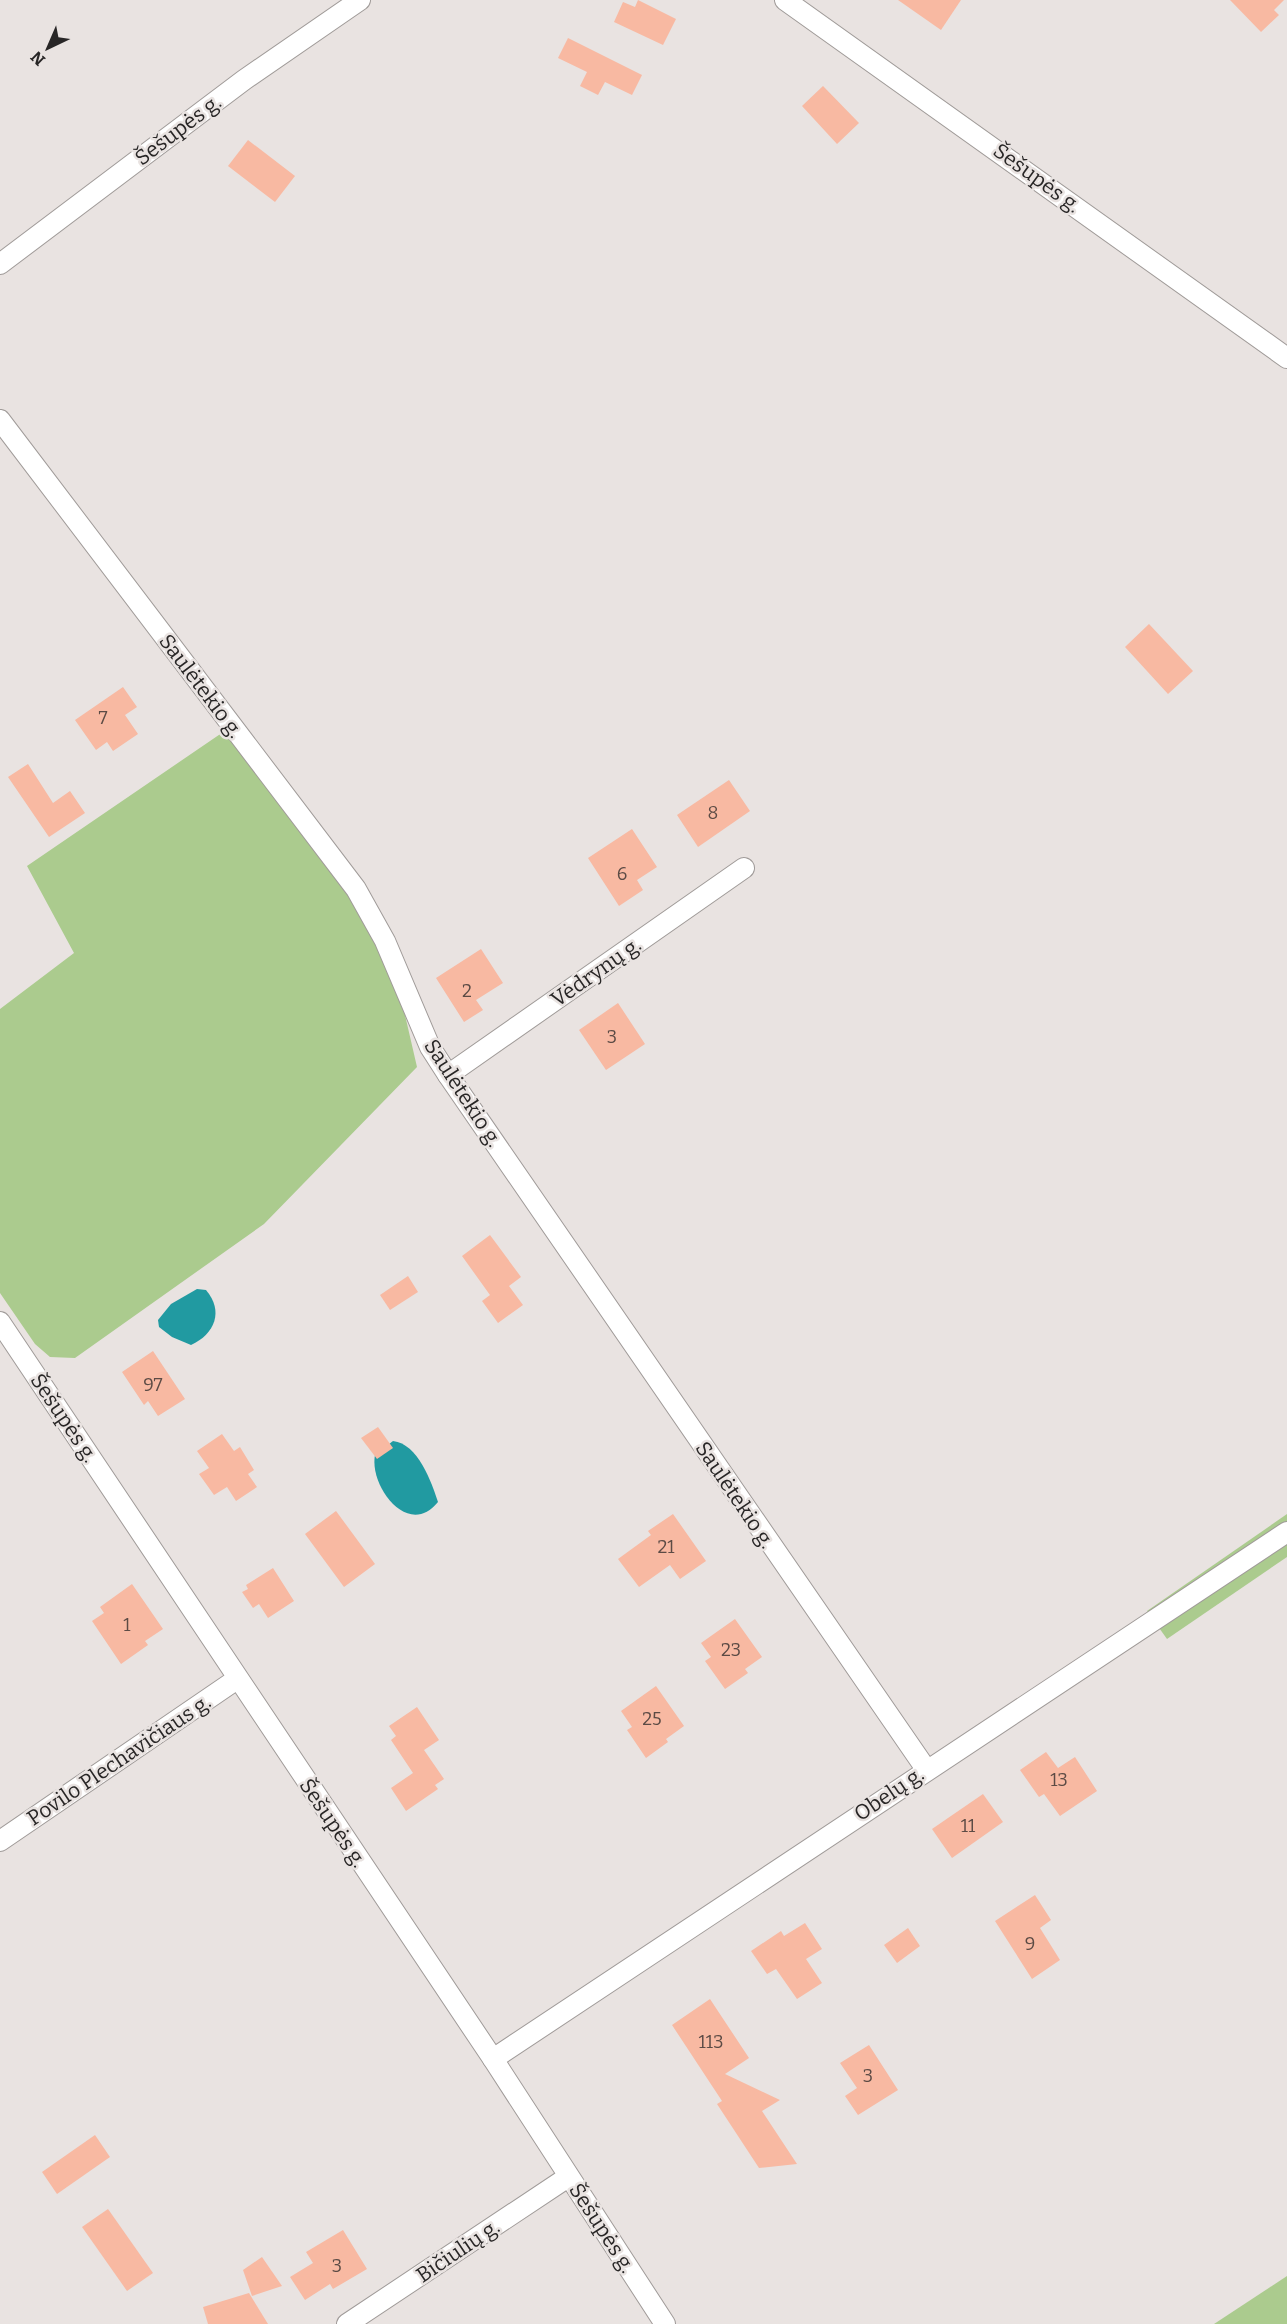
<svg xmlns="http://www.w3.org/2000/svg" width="1287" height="2324" font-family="Bitter,serif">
<rect width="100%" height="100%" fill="#e9e3e1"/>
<g fill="#abcb8e">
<polygon points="232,726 384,924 417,1067 264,1224 75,1358 50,1357 35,1344 0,1293 0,1009 74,953 27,866"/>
<polygon points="1287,1514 1287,1557 1167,1639 1147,1611"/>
<polygon points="1287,2276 1287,2324 1214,2324"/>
</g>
<g fill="#219aa1">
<path d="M197 1289 206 1290C224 1311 215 1334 191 1345L172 1337 159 1327 158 1320 171 1304Z"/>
<path d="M393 1441C418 1444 431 1481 438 1502 408 1539 369 1486 375 1455Z"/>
</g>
<g fill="#f8b9a2">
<polygon points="638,0 676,19 663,45 614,22 623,2 635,7"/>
<polygon points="898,0 961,0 941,30"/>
<polygon points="1230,0 1284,0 1274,10 1279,15 1261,32"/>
<polygon points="568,38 642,75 632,95 605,82 598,95 580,86 587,72 558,58"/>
<polygon points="823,86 859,123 837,144 802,106"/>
<polygon points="248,140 295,176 275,202 228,166"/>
<polygon points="1149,624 1193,671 1168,694 1125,647"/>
<polygon points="123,687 137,707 125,715 138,734 113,751 107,742 96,750 75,720"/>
<polygon points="28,764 53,803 70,791 85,813 49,837 8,777"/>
<polygon points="729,780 750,811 698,847 677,815"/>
<polygon points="632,829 657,867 637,880 643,890 619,906 588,858"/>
<polygon points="481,949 503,983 476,1000 483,1010 464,1022 436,978"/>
<polygon points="618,1003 645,1044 606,1070 579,1030"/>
<polygon points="490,1235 521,1277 509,1286 523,1305 498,1323 482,1301 490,1295 462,1256"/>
<polygon points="408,1276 418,1292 390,1310 380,1295"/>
<polygon points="153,1351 185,1399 158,1416 148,1401 144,1405 122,1372"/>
<polygon points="378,1427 393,1448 377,1459 361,1438"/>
<polygon points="222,1434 234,1451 240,1447 254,1470 248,1474 257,1487 236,1501 227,1487 214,1495 199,1474 209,1468 197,1451"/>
<polygon points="336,1511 375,1564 344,1587 305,1534"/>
<polygon points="673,1514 706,1561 680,1579 670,1565 639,1587 618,1559 651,1535 648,1531"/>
<polygon points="273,1568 294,1601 268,1618 259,1604 253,1608 242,1592 248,1589 246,1585"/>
<polygon points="132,1584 163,1629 145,1641 148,1645 121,1664 92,1621 104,1613 100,1607"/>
<polygon points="735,1619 762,1657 745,1669 748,1673 725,1689 705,1661 711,1657 701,1643"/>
<polygon points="656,1686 684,1726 666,1739 668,1742 646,1758 627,1730 632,1727 621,1711"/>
<polygon points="417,1707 439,1740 424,1750 444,1779 435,1785 438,1789 406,1811 391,1788 413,1773 391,1740 396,1736 389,1726"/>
<polygon points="1046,1752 1058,1768 1075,1757 1097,1791 1060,1816 1044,1794 1039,1797 1020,1770"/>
<polygon points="983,1794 1003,1822 952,1858 932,1829"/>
<polygon points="1035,1895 1051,1920 1040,1928 1060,1960 1032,1979 995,1921"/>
<polygon points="805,1923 822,1949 806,1959 822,1983 797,1999 776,1969 767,1974 751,1951 781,1931 784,1936"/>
<polygon points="908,1928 920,1946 897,1963 884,1945"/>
<polygon points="710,1999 749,2058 725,2074 780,2100 762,2111 797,2164 759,2168 717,2104 722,2101 672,2025"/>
<polygon points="869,2045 898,2090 858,2115 845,2096 857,2088 840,2063"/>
<polygon points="95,2135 110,2157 57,2194 42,2172"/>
<polygon points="108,2209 153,2273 127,2291 82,2227"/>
<polygon points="343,2230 367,2269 333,2289 330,2284 305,2300 290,2277 313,2263 306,2252"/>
<polygon points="262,2257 282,2286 252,2296 243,2270"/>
<polygon points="249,2293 268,2324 208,2324 203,2307"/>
</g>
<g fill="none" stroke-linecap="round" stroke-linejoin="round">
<g stroke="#a09b99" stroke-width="22">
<g id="minor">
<polyline points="785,0 1287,358"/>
<polyline points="0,264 244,80 360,0"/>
<polyline points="0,420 356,889 385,941 430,1047 448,1075 926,1769"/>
<polyline points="448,1075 744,868"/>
<polyline points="0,1322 493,2059 665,2324"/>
<polyline points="0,1841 237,1679"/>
<polyline points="493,2059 1287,1532"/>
<polyline points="347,2324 568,2177"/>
</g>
</g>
<use href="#minor" stroke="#fff" stroke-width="20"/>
</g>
<g text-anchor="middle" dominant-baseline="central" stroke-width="5" stroke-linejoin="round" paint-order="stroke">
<g font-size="18" fill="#5c4b45">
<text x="103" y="718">7</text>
<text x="713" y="813">8</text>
<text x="622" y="874">6</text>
<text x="467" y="991">2</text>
<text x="612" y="1037">3</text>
<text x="153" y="1385">97</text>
<text x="666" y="1547">21</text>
<text x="127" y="1625">1</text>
<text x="731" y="1650">23</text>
<text x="652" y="1719">25</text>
<text x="1059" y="1780">13</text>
<text x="968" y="1826">11</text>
<text x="1030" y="1944">9</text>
<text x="711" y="2042">113</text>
<text x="868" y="2076">3</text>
<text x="337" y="2266">3</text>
</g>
<g font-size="21" fill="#282626" stroke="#e9e3e1">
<text transform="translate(178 130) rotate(-37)">Šešupės g.</text>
<text transform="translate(1037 178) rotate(36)">Šešupės g.</text>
<text transform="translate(201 686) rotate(53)">Saulėtekio g.</text>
<text transform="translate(596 972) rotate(-35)">Vėdrynų g.</text>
<text transform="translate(463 1093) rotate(57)">Saulėtekio g.</text>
<text transform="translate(64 1418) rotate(56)">Šešupės g.</text>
<text transform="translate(735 1495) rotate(56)">Saulėtekio g.</text>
<text transform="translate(119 1760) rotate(-34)">Povilo Plechavičiaus g.</text>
<text transform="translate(889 1794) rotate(-34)">Obelų g.</text>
<text transform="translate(333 1823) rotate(56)">Šešupės g.</text>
<text transform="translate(602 2228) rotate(57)">Šešupės g.</text>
<text transform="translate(458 2251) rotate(-34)">Bičiulių g.</text>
</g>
</g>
<g transform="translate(48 48) rotate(224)" stroke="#e9e3e1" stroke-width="4.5" paint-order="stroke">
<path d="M0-4.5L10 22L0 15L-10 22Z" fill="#282626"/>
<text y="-9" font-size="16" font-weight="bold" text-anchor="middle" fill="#282626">N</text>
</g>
</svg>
